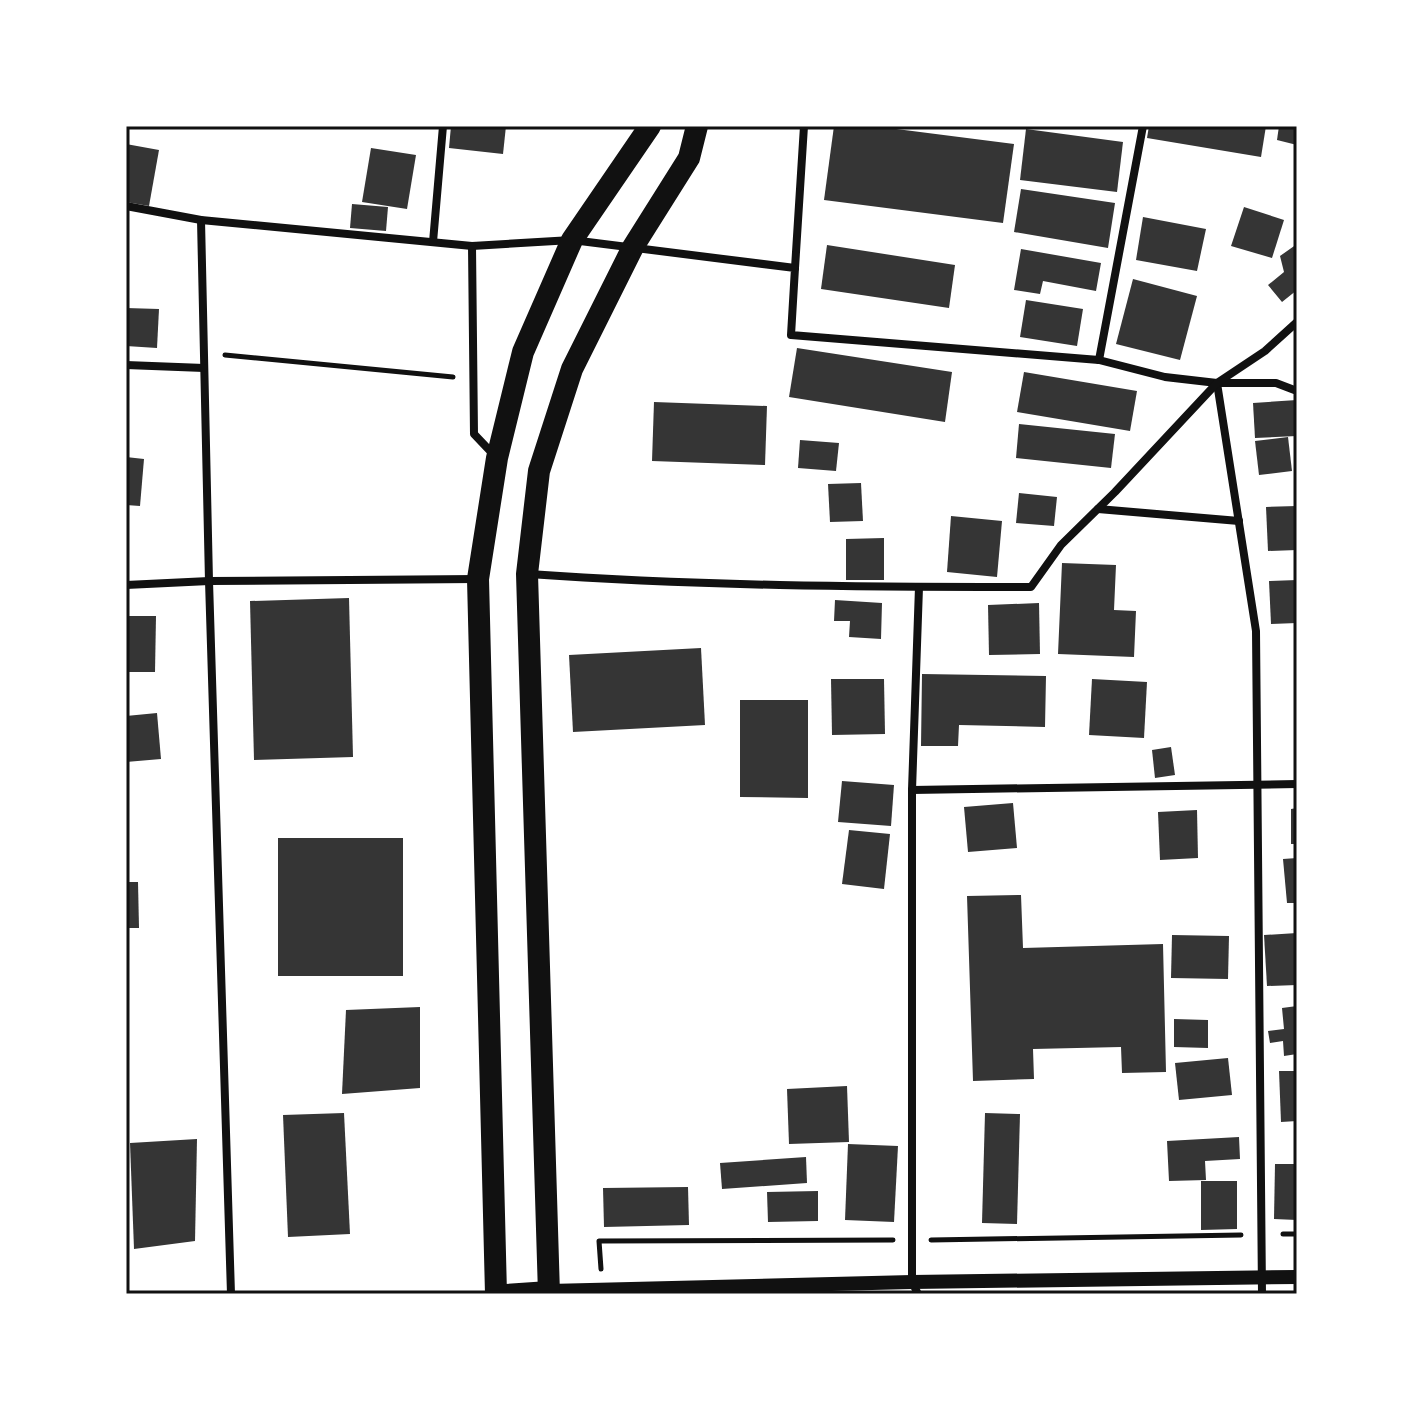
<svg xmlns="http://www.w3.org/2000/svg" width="1423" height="1420" font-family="'Archivo Narrow',sans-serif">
<rect width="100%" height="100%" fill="#fff"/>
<g fill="#353535">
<polygon points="451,126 506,126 503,154 449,148"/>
<polygon points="834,126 873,126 1014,144 1003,223 824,200"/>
<polygon points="1149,126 1266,126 1261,157 1147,138"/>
<polygon points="1279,126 1297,126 1297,145 1277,140"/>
<polygon points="1026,129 1123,142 1117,192 1020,180"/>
<polygon points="126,144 159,150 149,206 126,202"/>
<polygon points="371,148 416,155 407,209 362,202"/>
<polygon points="1021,189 1115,203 1108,248 1014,232"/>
<polygon points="352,204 388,207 386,231 350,228"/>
<polygon points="1244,207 1284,220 1272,258 1231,246"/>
<polygon points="1143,217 1206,229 1197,271 1136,260"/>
<polygon points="1297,244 1297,290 1282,302 1268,285 1284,272 1280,256"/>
<polygon points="827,245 955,265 949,308 821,289"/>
<polygon points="1021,249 1101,263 1096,291 1043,281 1040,294 1014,290"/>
<polygon points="1133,279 1197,296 1180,360 1116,344"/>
<polygon points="1026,300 1083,309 1077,346 1020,337"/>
<polygon points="126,308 159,309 157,348 126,346"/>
<polygon points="797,348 952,372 945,422 789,397"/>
<polygon points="1024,372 1137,391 1130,431 1017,412"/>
<polygon points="1297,400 1297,436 1255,438 1253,403"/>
<polygon points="654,402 767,406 765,465 652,461"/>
<polygon points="1019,424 1115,434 1111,468 1016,458"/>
<polygon points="1288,437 1292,471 1259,475 1255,441"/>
<polygon points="800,440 839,443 836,471 798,468"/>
<polygon points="126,457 144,459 140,506 126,505"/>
<polygon points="861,483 863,521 830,522 828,484"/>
<polygon points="1019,493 1057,497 1054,526 1016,523"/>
<polygon points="1297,506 1297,550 1268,551 1266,507"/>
<polygon points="951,516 1002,521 997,577 947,572"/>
<polygon points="884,538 884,580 846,580 846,539"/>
<polygon points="1062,563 1116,565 1114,610 1136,611 1134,657 1058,654"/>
<polygon points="1297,580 1297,623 1271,624 1269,581"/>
<polygon points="349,598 353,757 254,760 250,601"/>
<polygon points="835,600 882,603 881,639 849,637 850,621 834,621"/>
<polygon points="1039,603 1040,654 989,655 988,605"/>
<polygon points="126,616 156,616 155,672 126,672"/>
<polygon points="701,648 705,725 573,732 569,655"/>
<polygon points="922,674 1046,676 1045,727 959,725 958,746 921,746"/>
<polygon points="831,679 884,679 885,734 832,735"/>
<polygon points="1092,679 1147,682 1144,738 1089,735"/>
<polygon points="740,700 808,700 808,798 740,797"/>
<polygon points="157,713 161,759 126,762 126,716"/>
<polygon points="1171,747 1175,775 1155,778 1152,750"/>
<polygon points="842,781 894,785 891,826 838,822"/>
<polygon points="1013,803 1017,848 968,852 964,807"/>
<polygon points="1297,808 1297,844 1291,844 1291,809"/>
<polygon points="1197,810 1198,858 1160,860 1158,812"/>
<polygon points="849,830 890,834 884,889 842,884"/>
<rect x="278" y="838" width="125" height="138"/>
<polygon points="1297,858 1297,903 1287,903 1283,859"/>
<polygon points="126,882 138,882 139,928 126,928"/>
<polygon points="1021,895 1023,948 1163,944 1166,1072 1122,1073 1121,1047 1033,1049 1034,1079 973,1081 967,896"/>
<polygon points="1297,933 1297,985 1267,986 1264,935"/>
<polygon points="1172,935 1229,936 1228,979 1171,978"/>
<polygon points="1297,1006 1297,1054 1284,1056 1283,1041 1270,1043 1268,1031 1284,1029 1282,1008"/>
<polygon points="420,1007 420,1088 342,1094 346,1010"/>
<polygon points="1174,1019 1208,1020 1208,1048 1174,1047"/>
<polygon points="1228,1058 1232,1095 1179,1100 1175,1063"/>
<polygon points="1279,1071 1297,1071 1297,1121 1281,1122"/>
<polygon points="847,1086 849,1142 789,1144 787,1089"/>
<polygon points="344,1113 350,1234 288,1237 283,1115"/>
<polygon points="985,1113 1020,1114 1017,1224 982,1223"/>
<polygon points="1239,1137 1240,1159 1205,1161 1206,1180 1169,1181 1167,1141"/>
<polygon points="197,1139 195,1241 134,1249 130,1143"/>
<polygon points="848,1144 898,1146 894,1222 845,1220"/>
<polygon points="806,1157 807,1183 722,1189 720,1163"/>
<polygon points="1275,1164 1297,1164 1297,1220 1274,1219"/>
<polygon points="1201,1181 1237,1181 1237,1229 1201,1230"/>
<polygon points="688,1187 689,1225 604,1227 603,1188"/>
<polygon points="818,1191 818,1221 768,1222 767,1192"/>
</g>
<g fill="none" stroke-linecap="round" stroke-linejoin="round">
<g stroke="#111" stroke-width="5">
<polyline points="225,355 453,377"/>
<polyline points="1283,1234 1297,1234"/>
<polyline points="931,1240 1241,1235"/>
<polyline points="601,1269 599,1241 893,1240"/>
</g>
<g stroke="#111" stroke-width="8">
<polyline points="126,206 201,220 472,246 572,240 795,268 791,335 1099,360 1165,377 1217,383 1276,383 1297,391"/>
<polyline points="201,220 209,581 231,1294"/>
<polyline points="433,242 443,126"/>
<polyline points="472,246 474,434 493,454"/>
<polyline points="795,268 804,126"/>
<polyline points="1099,360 1143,126"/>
<polyline points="126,365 204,368"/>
<polyline points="1217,383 1256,631 1262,1294"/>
<polyline points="1098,509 1239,521"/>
<path d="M529 574C696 586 863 587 1031 587L1061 545 1115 492 1217 383 1265 351 1297 322"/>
<polyline points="126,585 209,581 477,579"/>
<polyline points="912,790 1297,784"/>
<polyline points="918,1294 912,1282 912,790 919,587"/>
</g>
<polyline stroke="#111" stroke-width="14" points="549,1291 912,1282 1297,1277"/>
<polyline stroke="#111" stroke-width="20" points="506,1294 549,1291"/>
<g stroke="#111" stroke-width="22">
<polyline points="496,1294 478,579 497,458 523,352 572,240 650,126"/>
<polyline points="549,1294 527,574 539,471 572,369 633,247 689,158 697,126"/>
</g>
</g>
<rect width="1423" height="1420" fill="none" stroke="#ffffff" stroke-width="256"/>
<rect x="128" y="128" width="1167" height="1164" fill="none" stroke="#111" stroke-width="3"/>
</svg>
